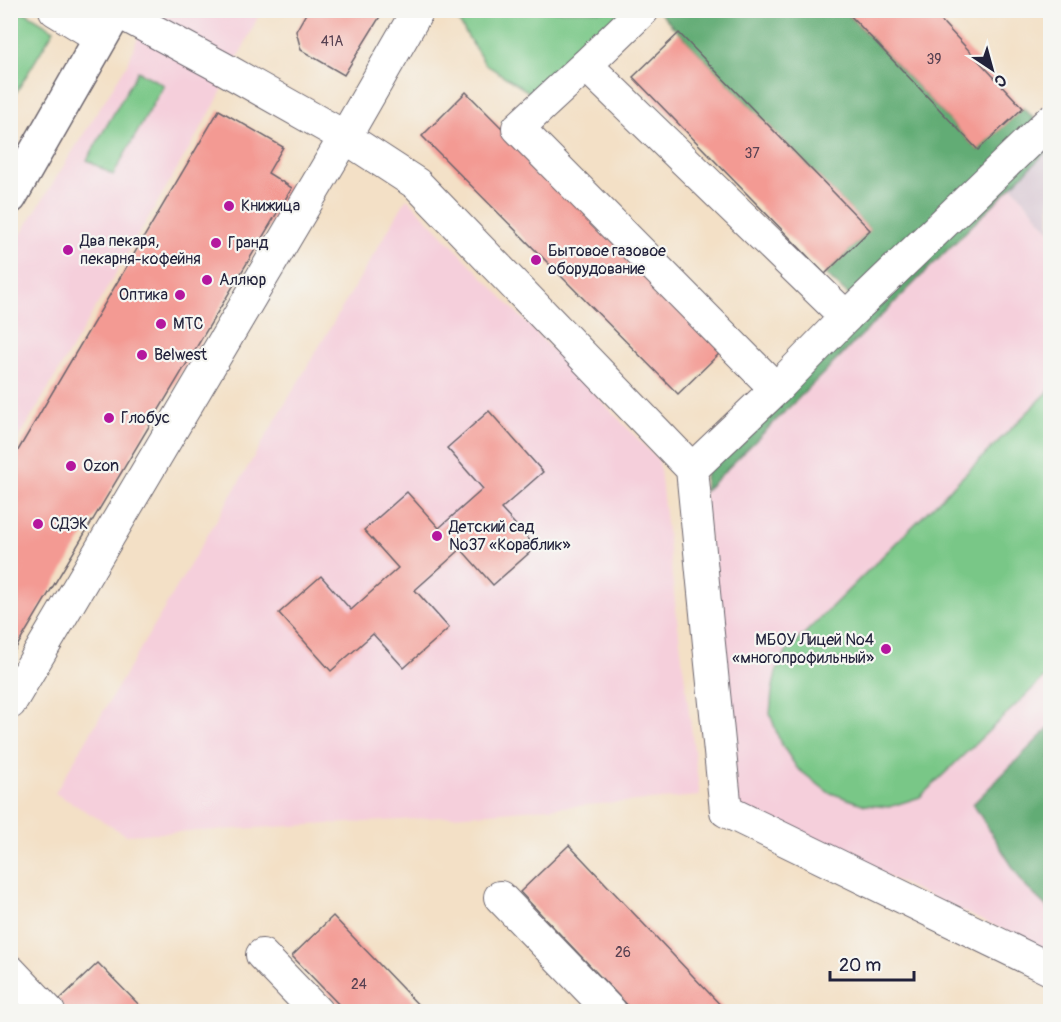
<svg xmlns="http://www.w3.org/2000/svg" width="1061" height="1022" font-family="Pangolin,sans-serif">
<rect width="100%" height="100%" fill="#f6f6f2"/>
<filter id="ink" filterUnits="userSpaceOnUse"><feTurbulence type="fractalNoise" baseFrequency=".0167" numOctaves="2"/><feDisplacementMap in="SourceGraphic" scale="12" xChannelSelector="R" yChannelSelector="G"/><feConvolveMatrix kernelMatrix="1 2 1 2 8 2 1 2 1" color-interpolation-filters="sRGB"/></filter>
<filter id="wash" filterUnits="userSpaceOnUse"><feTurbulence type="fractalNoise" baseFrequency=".008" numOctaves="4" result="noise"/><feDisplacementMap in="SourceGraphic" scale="24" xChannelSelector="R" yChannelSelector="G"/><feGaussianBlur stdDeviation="1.35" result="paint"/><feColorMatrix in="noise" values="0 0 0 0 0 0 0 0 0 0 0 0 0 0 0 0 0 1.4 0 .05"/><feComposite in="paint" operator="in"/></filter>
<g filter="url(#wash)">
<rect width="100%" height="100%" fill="#f3e0c6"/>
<g fill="#f5cfdb">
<polygon points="148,11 261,11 214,106 11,452 11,250 128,63"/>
<polygon points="1012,186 1050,231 1050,952 737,807 704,492"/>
<polygon points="407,198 659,461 676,611 700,796 402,820 126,835 55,793"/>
</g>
<polygon fill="#d1bdcc" points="1050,148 1050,231 1012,186"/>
<g fill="#79c787" stroke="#4e7461" stroke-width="1.5">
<polygon points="11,10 23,11 54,30 11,101"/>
<polygon points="452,11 622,11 535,96 485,64"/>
<polygon points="138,71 164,85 113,175 87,160"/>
<polygon points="1050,390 1050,672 920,797 889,807 865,805 828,792 797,768 780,742 770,714 772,692 776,672 787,651"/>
</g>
<g fill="#62ac74" stroke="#426758" stroke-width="1.5">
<polygon points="661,10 845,11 978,150 1023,108 1050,134 1050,148 704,492 706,468 865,310 825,274 870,230 679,33 659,12"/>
<polygon points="1050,727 1050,910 1024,885 973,804"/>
</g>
<g id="blocks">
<g fill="#f39a93">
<polygon points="308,10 384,10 344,75 301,50 296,31"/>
<polygon points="845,10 931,10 1023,108 978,150"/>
<polygon points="679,33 870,230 825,274 633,77"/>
<polygon points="466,92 723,350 678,394 422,136"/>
<polygon points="219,110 283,147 268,173 292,188 10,658 10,464"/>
<polygon points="489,411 543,472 501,509 536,547 493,585 461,549 415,590 449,628 404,668 373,634 331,671 279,613 321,576 351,610 398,568 364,530 407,492 439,528 483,489 447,448"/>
<polygon points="569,845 727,1012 634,1012 520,892"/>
<polygon points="333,916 425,1012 346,1012 292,956"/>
<polygon points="98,963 146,1012 68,1012 58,1001"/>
</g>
</g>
</g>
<g filter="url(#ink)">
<use href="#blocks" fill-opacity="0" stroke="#6b646c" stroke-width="1.5"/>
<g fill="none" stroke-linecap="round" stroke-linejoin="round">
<g stroke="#6b646c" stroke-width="34">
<g id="minor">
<polyline points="55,10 101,38"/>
<polyline points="117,11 221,67 345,137 417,184 692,469 709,644 726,811 1050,969"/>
<polyline points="586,65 643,10"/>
<polyline points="776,389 518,128 586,65 846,317"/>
<polyline points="692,469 776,389 846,317 1050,121"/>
<polyline points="10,703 345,137 418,10"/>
<polyline points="500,897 611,1012"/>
<polyline points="262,955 317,1012"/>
<polyline points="10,971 49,1012"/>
</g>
</g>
<g stroke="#6b646c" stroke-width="36">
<polyline id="major" points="10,197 117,10"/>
</g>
<use href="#minor" stroke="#fff" stroke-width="32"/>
<use href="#major" stroke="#fff" stroke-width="33"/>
</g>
</g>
<g fill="#b5179e" stroke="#f6f6f2" stroke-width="2">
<circle cx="229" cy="206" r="6"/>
<circle cx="216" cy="243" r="6"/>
<circle cx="68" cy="250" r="6"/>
<circle cx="536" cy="260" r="6"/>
<circle cx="207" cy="280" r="6"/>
<circle cx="180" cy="295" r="6"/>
<circle cx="161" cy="324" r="6"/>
<circle cx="142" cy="355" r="6"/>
<circle cx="109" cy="418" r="6"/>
<circle cx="71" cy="466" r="6"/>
<circle cx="38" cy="524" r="6"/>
<circle cx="437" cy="536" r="6"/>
<circle cx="886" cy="649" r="6"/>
</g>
<g text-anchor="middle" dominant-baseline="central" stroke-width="4.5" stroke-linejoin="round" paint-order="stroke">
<g font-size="14" fill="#564051">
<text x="332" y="41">41А</text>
<text x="934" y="59">39</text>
<text x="752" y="153">37</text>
<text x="623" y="952">26</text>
<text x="359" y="984">24</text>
</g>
<g font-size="16" fill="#22223b" stroke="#f6f6f2" text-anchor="start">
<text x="241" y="206">Книжица</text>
<text x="80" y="241">Два пекаря,<tspan x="80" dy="18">пекарня-кофейня</tspan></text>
<text x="228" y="243">Гранд</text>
<text x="548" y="251">Бытовое газовое<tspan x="548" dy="18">оборудование</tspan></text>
<text x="219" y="280">Аллюр</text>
<text x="168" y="295" text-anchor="end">Оптика</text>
<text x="173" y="324">МТС</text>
<text x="154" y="355">Belwest</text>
<text x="121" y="418">Глобус</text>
<text x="83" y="466">Ozon</text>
<text x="50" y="524">СДЭК</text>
<text x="449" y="527">Детский сад<tspan x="449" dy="18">№37 «Кораблик»</tspan></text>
<text x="874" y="640" text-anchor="end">МБОУ Лицей №4<tspan x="874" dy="18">«многопрофильный»</tspan></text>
</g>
</g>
<rect width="1061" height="1022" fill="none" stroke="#f6f6f2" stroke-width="36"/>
<g transform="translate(992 69) rotate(144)" stroke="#f6f6f2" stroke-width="4.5" paint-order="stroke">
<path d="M0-4.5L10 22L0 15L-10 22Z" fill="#22223b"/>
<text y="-9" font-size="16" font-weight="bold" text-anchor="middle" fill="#22223b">С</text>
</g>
<path d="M830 971v9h84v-9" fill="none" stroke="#22223b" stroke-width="3"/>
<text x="839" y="971" font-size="18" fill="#22223b" stroke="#f6f6f2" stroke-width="4.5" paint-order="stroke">20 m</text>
</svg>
